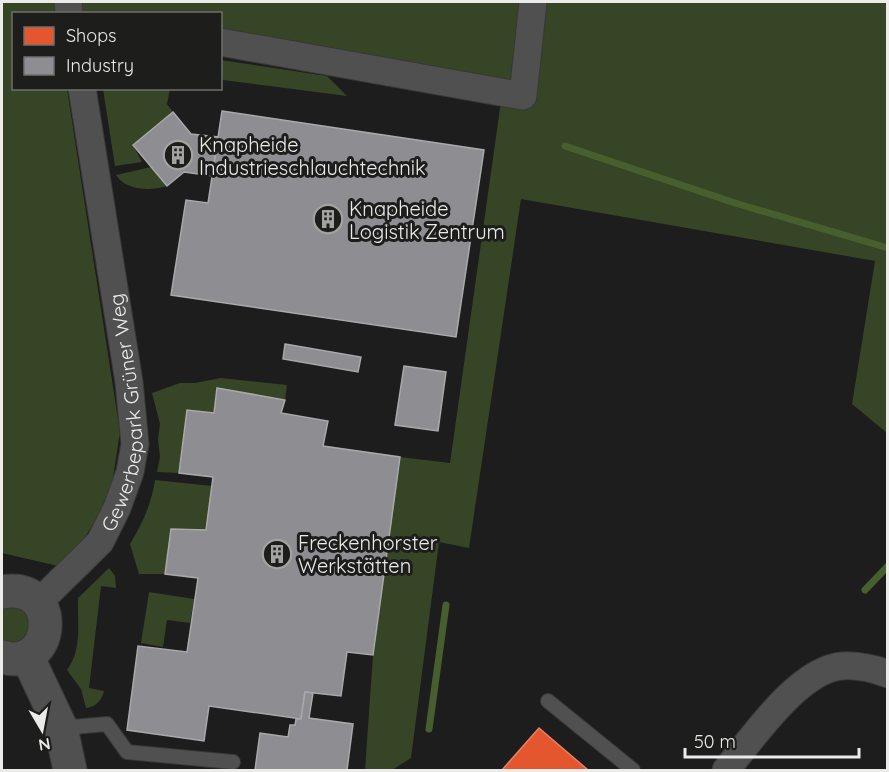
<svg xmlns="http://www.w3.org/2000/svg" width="889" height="772" font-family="Quicksand,sans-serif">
<rect width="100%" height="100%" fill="#1d1d1d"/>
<g fill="#354526">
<polygon points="2,2 54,2 56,13 14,14 14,88 67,89 120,432 110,497 82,542 58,566 2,553"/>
<polygon points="68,2 887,2 887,433 852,404 875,261 521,199 469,548 439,542 411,758 392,770 365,770 373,655 400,457 450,463 504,80 221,38 220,14 69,13"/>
<polygon points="221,60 327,76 347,96 223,80"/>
<polygon points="103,89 170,89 167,104 173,112 133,145 142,162 115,166"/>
<path d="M151 167 167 186C151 191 126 191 116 175Z"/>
<polygon points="221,378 287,385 285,400 217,388 214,413 187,410 179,473 157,472 160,457 158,439 160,424 152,393 180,383 195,383"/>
<path d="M155 480 212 486 206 530 171 529 165 574H139L130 544C143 522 151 505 155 480Z"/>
<path d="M109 568 115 576 116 588 101 586 89 688 104 691C102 700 96 707 86 708L81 689 67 670C83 649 77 622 78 598Z"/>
<polygon points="149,592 194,599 190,623 167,620 163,647 141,643"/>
<polygon points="2,607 24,608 32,623 21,643 2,642"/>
</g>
<polygon fill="#e4572e" stroke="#e68366" stroke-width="1.5" points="539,728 588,770 502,770"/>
<g fill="#8d8d92" stroke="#a9a9ac" stroke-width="1.5">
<polygon points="222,111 484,150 456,337 171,295 186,200 208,203"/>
<polygon points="173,112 191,134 218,137 212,176 184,172 167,186 133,145"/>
<polygon points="285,344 361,357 358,372 283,359"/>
<polygon points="404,366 446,372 438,431 395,425"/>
<polygon points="217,388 285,400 281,413 328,421 323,446 400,457 373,655 347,652 341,696 305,692 301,719 209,706 204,741 127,730 138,646 187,652 198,578 165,574 171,529 206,530 213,477 179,473 187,410 214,413"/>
<polygon points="305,692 313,693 309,718 353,724 347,770 255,770 260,733 288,737 290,725 295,725 296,719 301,719"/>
</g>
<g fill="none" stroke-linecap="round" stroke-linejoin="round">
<g stroke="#475e2f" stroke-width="7">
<polyline points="565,146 735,203 888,248"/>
<polyline points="865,590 888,566"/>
<polyline points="429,729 446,605"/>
</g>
<g stroke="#383838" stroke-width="16">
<g id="lane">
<polyline points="548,701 633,770"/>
<polyline points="61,728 107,724 127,752 233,762"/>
</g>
</g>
<g stroke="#383838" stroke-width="29">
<g id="street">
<polyline points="68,2 69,14"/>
<polyline points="220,42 523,96 533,2"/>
<path id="s1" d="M38 603 100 542 117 508 130 472 135 444 129 382 82 88"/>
<path d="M726 770C752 739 799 669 842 666 858 665 872 668 888 674"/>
</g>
</g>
<g stroke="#383838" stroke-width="35">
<g id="secondary">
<path d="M2 592C64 581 55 673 2 657"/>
<polyline points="27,656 61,728 70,770"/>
</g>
</g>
<use href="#lane" stroke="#4f504f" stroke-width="14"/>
<use href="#street" stroke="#4f504f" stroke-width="27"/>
<use href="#secondary" stroke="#4f504f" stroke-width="33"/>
</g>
<defs>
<g id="building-ring" transform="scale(1.5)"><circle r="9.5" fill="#1d1e1c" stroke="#a3a3a2" stroke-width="1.5"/><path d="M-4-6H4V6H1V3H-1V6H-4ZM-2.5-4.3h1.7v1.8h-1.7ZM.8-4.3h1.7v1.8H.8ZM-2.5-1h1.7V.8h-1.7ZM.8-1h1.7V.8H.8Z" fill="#a3a3a2"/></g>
</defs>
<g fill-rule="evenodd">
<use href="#building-ring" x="178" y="155"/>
<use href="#building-ring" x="328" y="219"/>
<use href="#building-ring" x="277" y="554"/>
</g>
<g text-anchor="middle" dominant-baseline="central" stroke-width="6" stroke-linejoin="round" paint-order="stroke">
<g font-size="20" fill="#ebebea" stroke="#1d1e1c" text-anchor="start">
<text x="199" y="144">Knapheide<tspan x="199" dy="23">Industrieschlauchtechnik</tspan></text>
<text x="349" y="208">Knapheide<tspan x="349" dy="23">Logistik Zentrum</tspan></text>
<text x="298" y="542">Freckenhorster<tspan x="298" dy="23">Werkstätten</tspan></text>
</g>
<g font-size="20" fill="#ebebea" stroke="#1d1e1c">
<text stroke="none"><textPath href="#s1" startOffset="222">Gewerbepark Grüner Weg</textPath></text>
</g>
</g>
<rect width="889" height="772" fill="none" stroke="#ebebea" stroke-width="6"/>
<rect x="12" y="12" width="210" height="78" fill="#1d1e1c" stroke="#6f706e" stroke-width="1.5"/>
<rect x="24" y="27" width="30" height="18" fill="#e4572e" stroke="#6f706e" stroke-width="1.5"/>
<text x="66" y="42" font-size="18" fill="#ebebea">Shops</text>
<rect x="24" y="57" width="30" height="18" fill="#8d8d92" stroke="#6f706e" stroke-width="1.5"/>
<text x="66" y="72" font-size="18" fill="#ebebea">Industry</text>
<g transform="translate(42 730) rotate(170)" stroke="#1d1e1c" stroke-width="4.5" paint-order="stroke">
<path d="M0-4.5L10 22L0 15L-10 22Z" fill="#ebebea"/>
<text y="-9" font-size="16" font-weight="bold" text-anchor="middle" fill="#ebebea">N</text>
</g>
<path d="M685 748v9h174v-9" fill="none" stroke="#ebebea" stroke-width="3"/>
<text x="694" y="748" font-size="18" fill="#ebebea" stroke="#1d1e1c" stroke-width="4.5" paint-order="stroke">50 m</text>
</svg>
